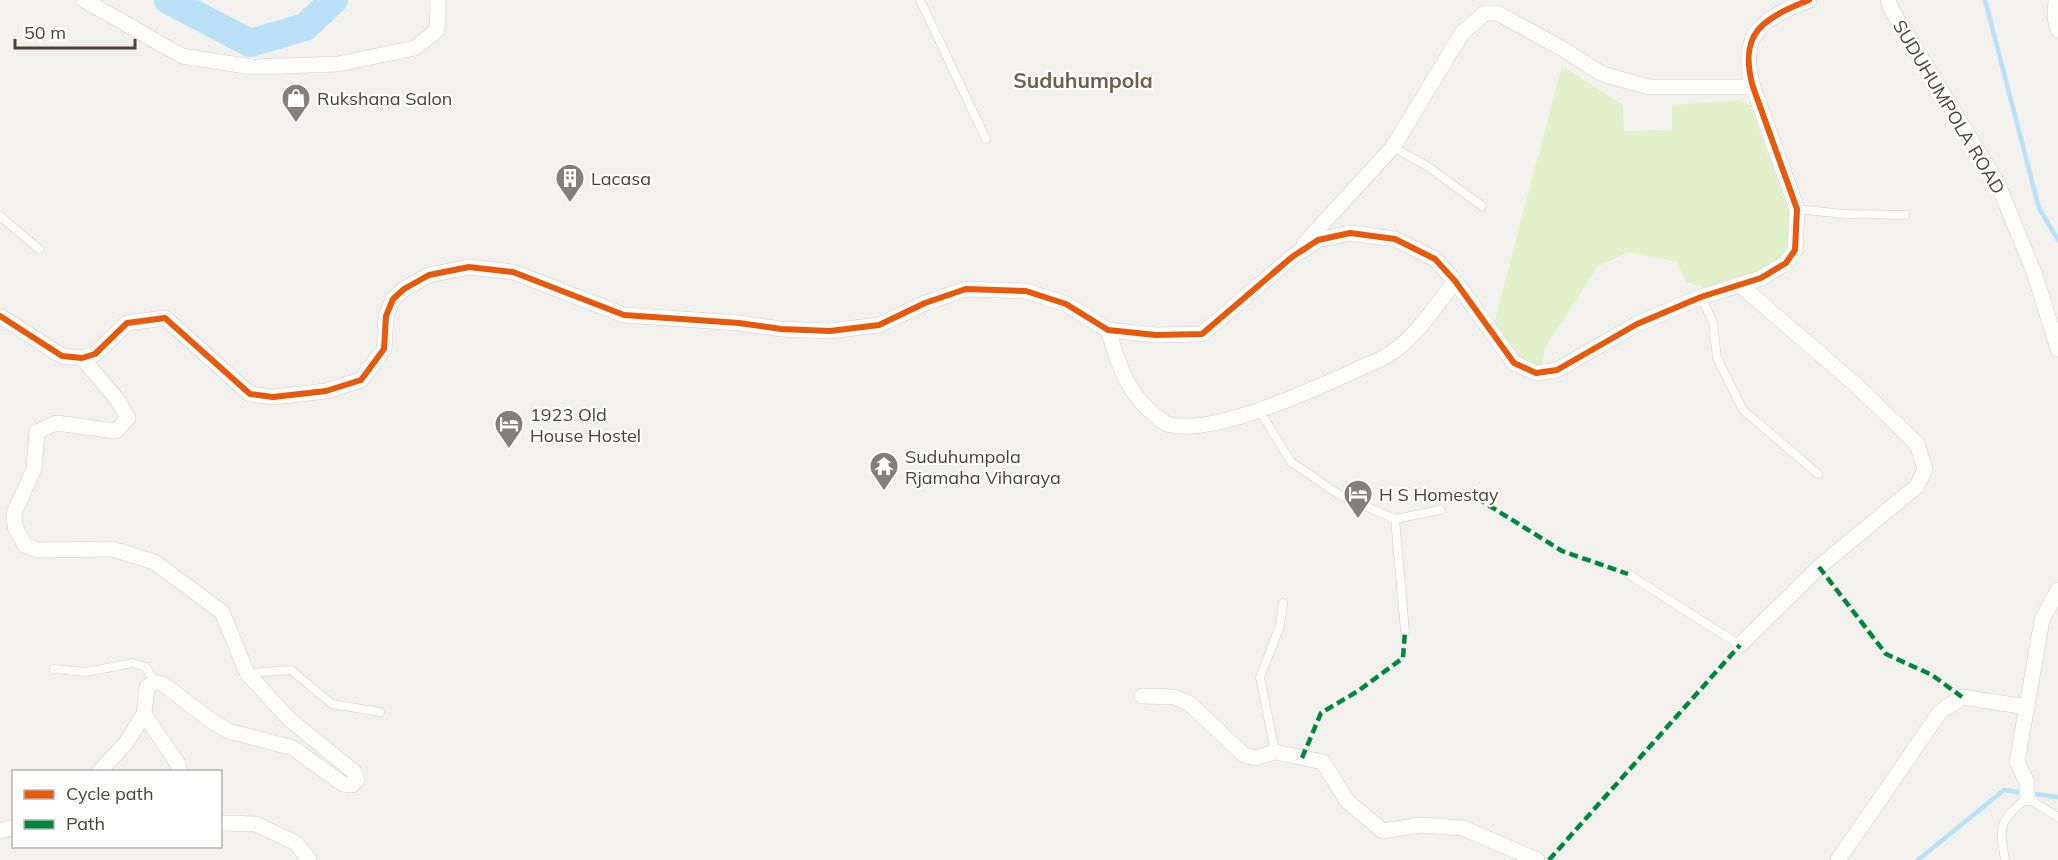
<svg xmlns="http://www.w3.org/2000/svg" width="2058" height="860" font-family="Mulish,sans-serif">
<rect width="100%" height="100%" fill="#f3f1ed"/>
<polygon fill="#e2efcb" points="1562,66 1623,105 1624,131 1672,130 1672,105 1740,100 1750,105 1794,226 1791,251 1777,268 1708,288 1686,282 1677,262 1629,252 1598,266 1545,348 1542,367 1508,353 1494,323"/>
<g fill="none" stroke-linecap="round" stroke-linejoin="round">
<g stroke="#bae0f5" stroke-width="4.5">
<polyline points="1985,0 2039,208 2058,240"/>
<polyline points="1918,860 2004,790 2058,797"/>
</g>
<polyline stroke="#bae0f5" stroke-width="28" points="168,0 250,43 305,27 334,0"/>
<g stroke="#d1cfca" stroke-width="9">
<g id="lane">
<polyline points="920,0 986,139"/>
<polyline points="1393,147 1427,166 1482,206"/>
<polyline points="1797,209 1844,214 1905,215"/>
<polyline points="0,216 39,249"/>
<polyline points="1701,297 1713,322 1717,358 1743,410 1818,474"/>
<polyline points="1259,410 1291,462 1338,494 1395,519 1405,631"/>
<polyline points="1395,519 1440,510"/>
<polyline points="1628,574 1740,645"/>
<polyline points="54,669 86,672 133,663 146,667 154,682"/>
<polyline points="249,673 291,670 332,704 380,712"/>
<polyline points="1275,752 1260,677 1280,626 1283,603"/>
<path d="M2005 860C1999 825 1999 821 2027 798L2058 817"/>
</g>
</g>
<g stroke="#d1cfca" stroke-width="16">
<g id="street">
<polyline points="84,0 182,56 252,67 338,64 415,48 437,30 438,0"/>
<polyline points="1888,0 1891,9 1998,184 2035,275 2058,349"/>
<polyline points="2056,0 2055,18 2058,30"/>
<polyline points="1304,244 1393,147 1462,33 1485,13 1497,13 1563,49 1602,74 1649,87 1753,87"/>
<polyline points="1740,285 1856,385 1917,444 1925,469 1917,486 1819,567 1740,645"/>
<path d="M0 316 62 356 82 358 95 354 127 323 165 318 250 394 273 397 326 391 361 380 384 349 386 316 393 299 404 289 429 275 469 267 513 272 624 315 739 323 781 329 830 331 879 325 925 303 966 289 1026 291 1066 304 1108 330 1156 335 1202 334 1292 257 1318 240 1350 233 1395 239 1435 259 1455 281 1514 363 1536 373 1557 370 1637 324 1701 297 1761 278 1786 263 1795 250 1797 209 1753 87C1738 33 1762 19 1809 0"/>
<path d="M1108 330C1119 364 1126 393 1156 416 1159 418 1163 422 1167 424 1211 437 1312 390 1354 371 1366 365 1380 361 1391 353 1417 336 1436 305 1455 281"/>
<polyline points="82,358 116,398 128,418 116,431 56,423 37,432 34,469 14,513 15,527 25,545 37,550 113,549 154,562 222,612 247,673 289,719 354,772 357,780 352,785 343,784 293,748 228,731 210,720 163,684 154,682 147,687 144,714 178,764 180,772"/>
<polyline points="1142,696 1174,697 1189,703 1244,755 1255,758 1275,752 1323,762 1348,802 1383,831 1420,825 1463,828 1537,860"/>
<polyline points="99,772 126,743 144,714"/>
<polyline points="2027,798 2027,782 2017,762 2042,620 2058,590"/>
<polyline points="220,823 256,824 296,843 309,860"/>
<polyline points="0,831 14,827"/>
<polyline points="1838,860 1940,712 1962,697 2027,707"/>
</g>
</g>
<use href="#lane" stroke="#fdfdfc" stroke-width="8"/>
<use href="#street" stroke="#fdfdfc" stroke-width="15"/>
<g stroke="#00873e" stroke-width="4.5" stroke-dasharray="9 4.5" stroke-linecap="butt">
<polyline points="1477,498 1562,551 1628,574"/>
<polyline points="1819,567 1886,654 1932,675 1962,697"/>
<polyline points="1302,758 1321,713 1358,691 1403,658 1405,631"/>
<polyline points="1549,860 1740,645"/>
</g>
<g stroke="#fff" stroke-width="10">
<path id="cycleway" d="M0 316 62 356 82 358 95 354 127 323 165 318 250 394 273 397 326 391 361 380 384 349 386 316 393 299 404 289 429 275 469 267 513 272 624 315 739 323 781 329 830 331 879 325 925 303 966 289 1026 291 1066 304 1108 330 1156 335 1202 334 1292 257 1318 240 1350 233 1395 239 1435 259 1455 281 1514 363 1536 373 1557 370 1637 324 1701 297 1761 278 1786 263 1795 250 1797 209 1753 87C1738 33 1762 19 1809 0"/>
</g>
<use href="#cycleway" stroke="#e8590c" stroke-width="6"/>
</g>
<defs>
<g id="shop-pin" transform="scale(1.5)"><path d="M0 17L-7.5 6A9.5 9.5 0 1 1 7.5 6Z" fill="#867f77" stroke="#fff"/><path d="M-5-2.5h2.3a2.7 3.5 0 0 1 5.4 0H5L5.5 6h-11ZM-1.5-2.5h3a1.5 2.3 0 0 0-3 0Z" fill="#fff"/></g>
<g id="building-pin" transform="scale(1.5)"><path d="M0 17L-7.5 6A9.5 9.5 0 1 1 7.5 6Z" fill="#867f77" stroke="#fff"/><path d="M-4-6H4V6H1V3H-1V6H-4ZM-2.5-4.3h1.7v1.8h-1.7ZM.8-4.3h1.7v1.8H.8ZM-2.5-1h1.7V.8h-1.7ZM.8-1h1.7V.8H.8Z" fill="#fff"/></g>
<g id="hotel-pin" transform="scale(1.5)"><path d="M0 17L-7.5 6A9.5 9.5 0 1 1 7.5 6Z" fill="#867f77" stroke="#fff"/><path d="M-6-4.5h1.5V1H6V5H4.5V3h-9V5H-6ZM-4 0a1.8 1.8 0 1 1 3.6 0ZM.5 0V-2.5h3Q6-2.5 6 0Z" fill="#fff"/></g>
<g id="temple-pin" transform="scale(1.5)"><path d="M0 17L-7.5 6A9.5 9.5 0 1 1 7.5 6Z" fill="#867f77" stroke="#fff"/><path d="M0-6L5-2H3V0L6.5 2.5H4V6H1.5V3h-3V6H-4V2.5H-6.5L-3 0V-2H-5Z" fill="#fff"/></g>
</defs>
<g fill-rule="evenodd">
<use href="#shop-pin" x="296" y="98"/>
<use href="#building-pin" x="570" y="178"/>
<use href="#hotel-pin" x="509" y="424"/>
<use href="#temple-pin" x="884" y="466"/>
<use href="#hotel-pin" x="1358" y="494"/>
</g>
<g text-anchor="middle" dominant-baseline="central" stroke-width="4.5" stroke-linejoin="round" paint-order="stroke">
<g font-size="18" fill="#4c4237" stroke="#fff" text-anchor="start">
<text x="317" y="98">Rukshana Salon</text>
<text x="591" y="178">Lacasa</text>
<text x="530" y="414">1923 Old<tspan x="530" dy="21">House Hostel</tspan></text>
<text x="905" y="456">Suduhumpola<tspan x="905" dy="21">Rjamaha Viharaya</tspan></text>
<text x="1379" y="494">H S Homestay</text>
</g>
<g font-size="18" fill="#4c4237" stroke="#fff">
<text transform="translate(1949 107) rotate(59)">SUDUHUMPOLA ROAD</text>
</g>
<g font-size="21" font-weight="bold" fill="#70604d" stroke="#fff">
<text x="1083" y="80">Suduhumpola</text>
</g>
</g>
<rect x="12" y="770" width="210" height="78" fill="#ffffff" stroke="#b7b3af" stroke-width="1.5"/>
<rect x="24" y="790" width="30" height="9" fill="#e8590c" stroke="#b7b3af" stroke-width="1.5"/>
<text x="66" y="800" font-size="18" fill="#4c4237">Cycle path</text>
<rect x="24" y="820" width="30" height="9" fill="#00873e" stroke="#b7b3af" stroke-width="1.5"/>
<text x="66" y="830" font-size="18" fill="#4c4237">Path</text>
<path d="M15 39v9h120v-9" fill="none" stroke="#4c4237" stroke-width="3"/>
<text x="24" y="39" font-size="18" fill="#4c4237" stroke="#ffffff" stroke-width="4.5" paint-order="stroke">50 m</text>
</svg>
